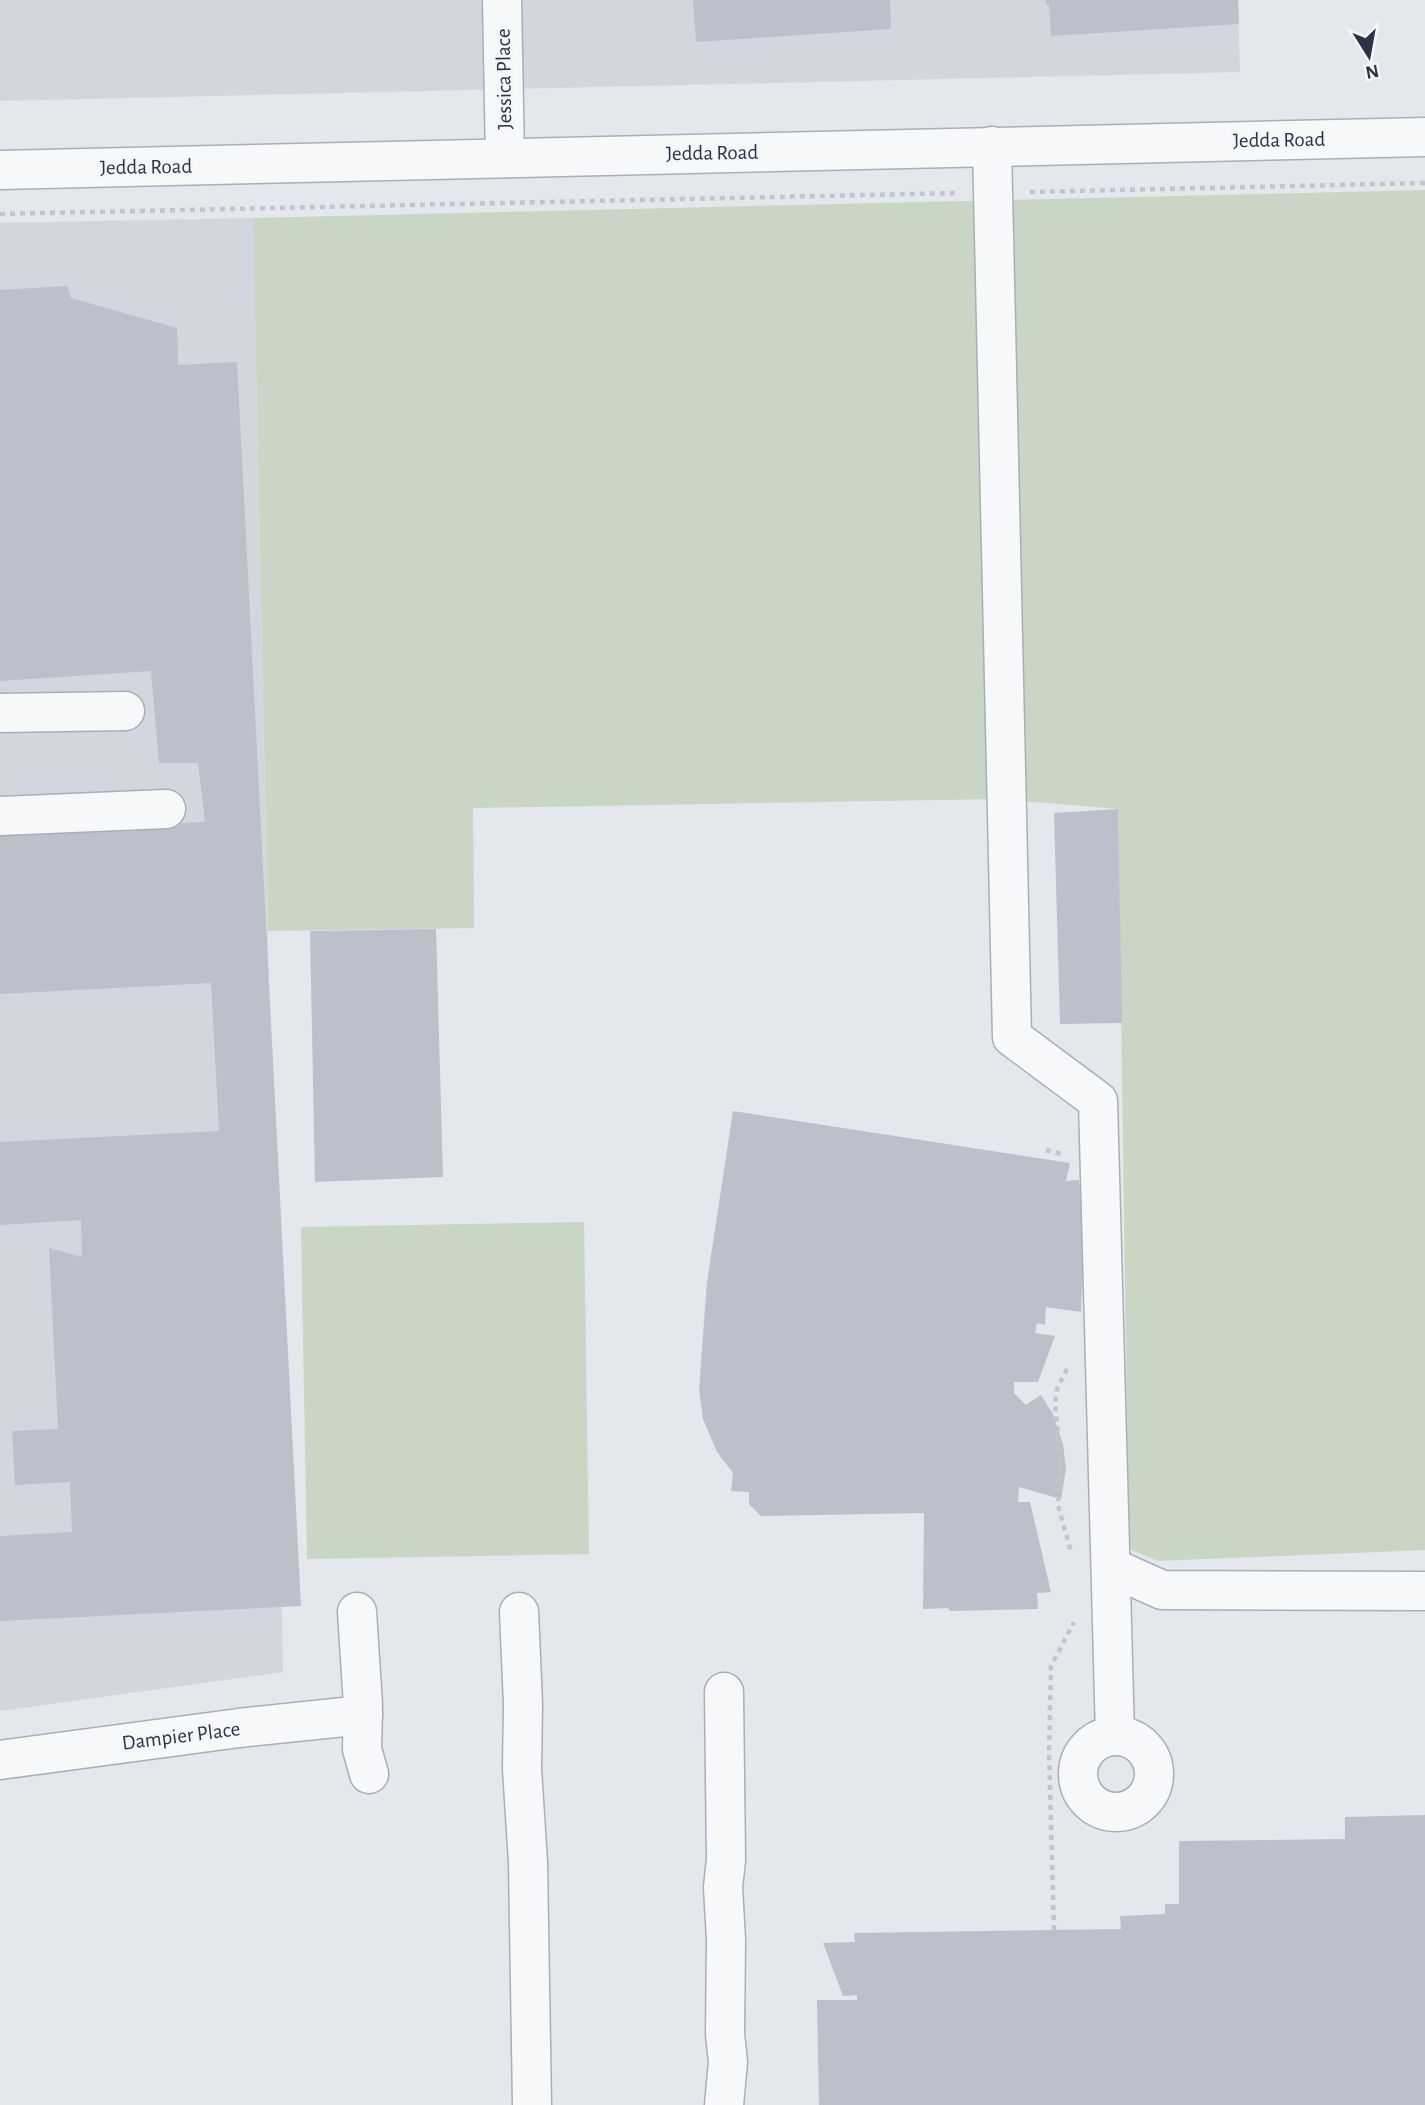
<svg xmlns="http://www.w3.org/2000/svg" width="1425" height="2105" font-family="'Alegreya Sans',sans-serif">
<rect width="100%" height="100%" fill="#e4e7ec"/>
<g fill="#d2d6de">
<polygon points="0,0 1238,0 1240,72 0,101"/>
<polygon points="253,218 283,1672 0,1711 0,223"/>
</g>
<g fill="#c9d6c5">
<polygon points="1425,190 1425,1550 1158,1561 1129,1549 1118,809 998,799 473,808 474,928 268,931 253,218"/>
<polygon points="584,1222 589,1554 307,1559 301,1227"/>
</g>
<g fill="#bbc0ca">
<polygon points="693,0 890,0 891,29 696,42"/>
<polygon points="1046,0 1238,0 1239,24 1051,36 1049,5 1046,5"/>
<polygon points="67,286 71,298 177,328 178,365 237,362 301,1606 0,1621 0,1536 72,1532 70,1482 15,1485 12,1431 58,1429 49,1248 82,1257 81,1220 0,1225 0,1142 219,1131 211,983 0,994 0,832 205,822 198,763 159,763 151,671 0,681 0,290"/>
<polygon points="1118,809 1122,1023 1060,1024 1054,813"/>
<polygon points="436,929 443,1177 315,1182 310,931"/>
<polygon points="733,1111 1070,1163 1066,1181 1079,1180 1084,1234 1081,1312 1046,1307 1045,1325 1037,1323 1035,1333 1055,1336 1038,1382 1014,1382 1014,1393 1026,1405 1041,1395 1053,1414 1063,1444 1066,1469 1061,1499 1019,1487 1018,1502 1030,1502 1051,1592 1037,1593 1038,1609 950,1611 948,1608 923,1609 924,1513 761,1516 749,1504 749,1492 731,1491 733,1473 717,1452 703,1419 699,1390 707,1282"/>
<polygon points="1425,1815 1425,2105 819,2105 817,2000 857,2000 857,1995 843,1996 823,1943 855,1942 854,1933 1121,1929 1120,1916 1165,1914 1165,1904 1179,1904 1179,1841 1345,1839 1345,1817"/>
</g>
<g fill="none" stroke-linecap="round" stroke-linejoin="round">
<g stroke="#a9aeb7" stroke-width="41">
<g id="minor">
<polyline points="502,0 505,158"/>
<polyline points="992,146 1012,1037 1098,1101 1115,1736"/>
<polyline points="0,170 1425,137"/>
<polyline points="0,713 125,711"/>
<polyline points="0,816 166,809"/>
<polyline points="1111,1567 1162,1590 1425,1591"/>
<polyline points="357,1612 363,1705 362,1749 369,1774"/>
<polyline points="519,1612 523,1704 522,1769 528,1862 532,2105"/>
<polyline points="724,1692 726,1860 723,1887 726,1940 725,2034 728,2062 724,2105"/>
<circle cx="1116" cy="1774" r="38"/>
<polyline points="0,1760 239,1728 363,1715"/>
</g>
</g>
<g stroke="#c2c5cb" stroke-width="4.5" stroke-dasharray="5 5" stroke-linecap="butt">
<polyline points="1030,192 1425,183"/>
<polyline points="0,214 958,193"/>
<polyline points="1046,1150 1065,1155"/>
<polyline points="1067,1369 1057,1389 1055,1403 1061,1465 1058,1505 1071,1552"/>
<polyline points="1054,1930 1049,1753 1051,1666 1074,1622"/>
</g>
<use href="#minor" stroke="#f7f8fa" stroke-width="38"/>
</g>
<g text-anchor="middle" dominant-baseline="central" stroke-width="6" stroke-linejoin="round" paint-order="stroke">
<g font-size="21" fill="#2b3445" stroke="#f4f6f9">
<text transform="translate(504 79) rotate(-91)">Jessica Place</text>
<text transform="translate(1279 140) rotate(-1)">Jedda Road</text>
<text transform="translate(712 153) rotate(-1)">Jedda Road</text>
<text transform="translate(146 167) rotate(-1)">Jedda Road</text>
<text transform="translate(181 1736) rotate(-7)">Dampier Place</text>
</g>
</g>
<g transform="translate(1369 56) rotate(169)" stroke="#f4f6f9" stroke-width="5" paint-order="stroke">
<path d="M0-5L12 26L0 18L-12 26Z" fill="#2b3445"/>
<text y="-10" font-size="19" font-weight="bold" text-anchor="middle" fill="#2b3445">N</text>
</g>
</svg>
